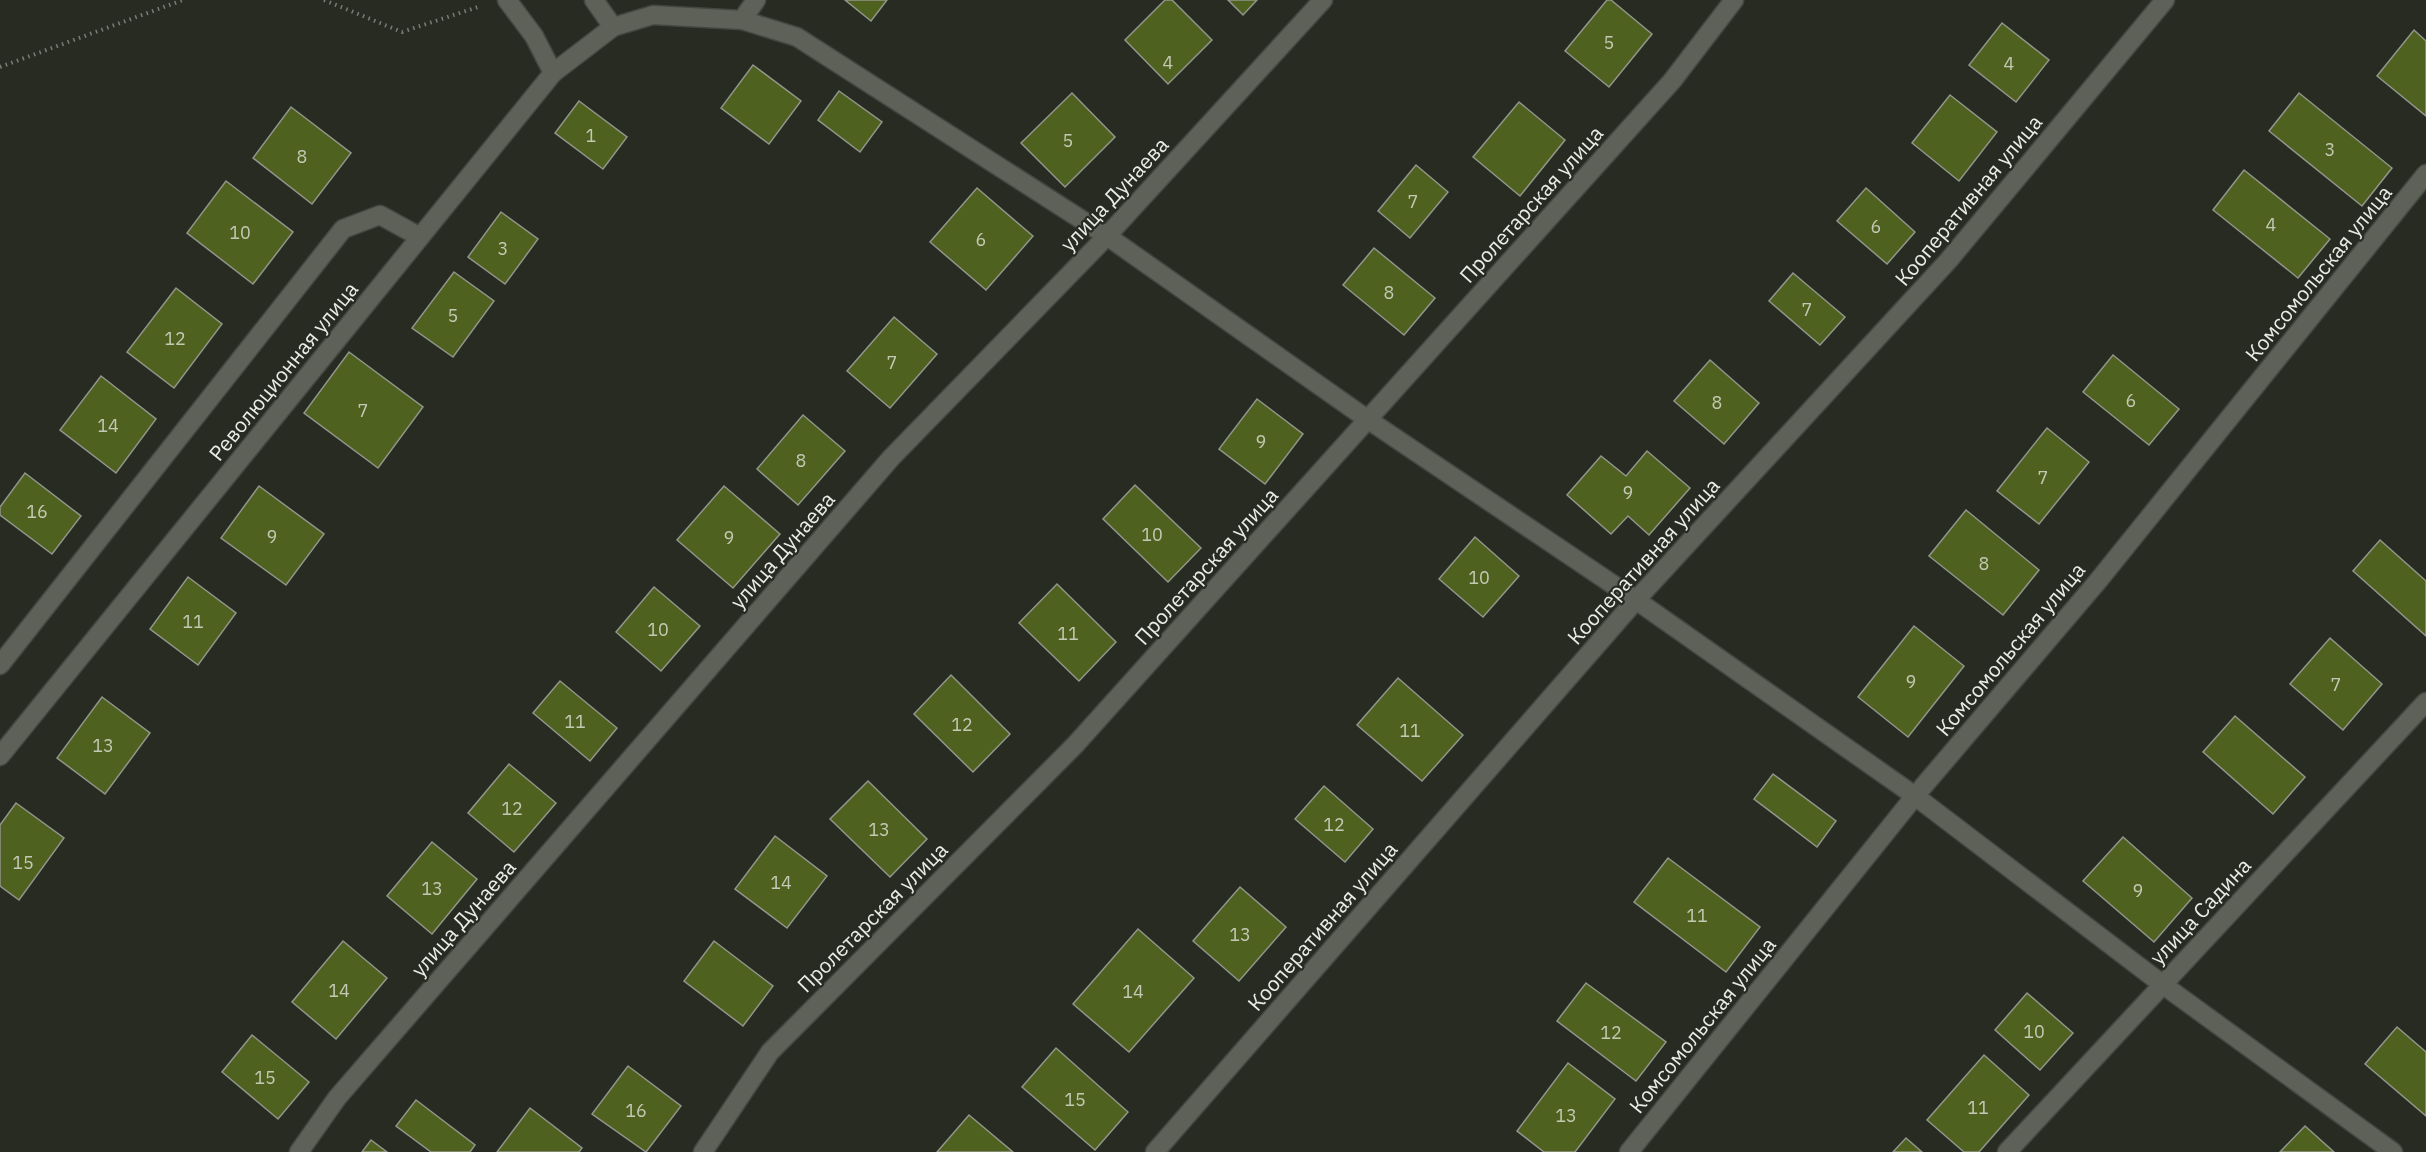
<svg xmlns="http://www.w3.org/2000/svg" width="2426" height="1152" font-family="'IBM Plex Sans',sans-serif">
<rect width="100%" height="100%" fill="#282b22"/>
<g fill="#4f611f" stroke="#92958b" stroke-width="1.5">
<polygon points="845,0 887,0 871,21"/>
<polygon points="1165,0 1172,0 1212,40 1168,84 1125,40"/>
<polygon points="1228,0 1257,0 1243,15"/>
<polygon points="1607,0 1611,0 1652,34 1609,87 1565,51"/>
<polygon points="2002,23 2049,60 2016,102 1969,65"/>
<polygon points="2414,30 2426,41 2426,116 2377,76"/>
<polygon points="753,65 801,101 769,144 721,108"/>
<polygon points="839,91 882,122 860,152 818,120"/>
<polygon points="1072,93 1115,137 1065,187 1021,143"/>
<polygon points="2299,93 2392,168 2362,206 2269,131"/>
<polygon points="1950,95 1997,132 1959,181 1912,143"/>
<polygon points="579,101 627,137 603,169 555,133"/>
<polygon points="1519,102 1565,140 1520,196 1473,157"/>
<polygon points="291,107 351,153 312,204 253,158"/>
<polygon points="1416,165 1448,192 1410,238 1378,211"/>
<polygon points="2244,170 2330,239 2298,278 2213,210"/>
<polygon points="226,181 293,232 253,284 187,233"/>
<polygon points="977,188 1033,236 986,290 930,242"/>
<polygon points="1866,188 1915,232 1887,264 1837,221"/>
<polygon points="501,212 538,239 505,284 468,257"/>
<polygon points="1374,248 1435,298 1404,335 1343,285"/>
<polygon points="454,272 494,301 453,357 412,328"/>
<polygon points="1793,273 1845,317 1820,345 1769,301"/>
<polygon points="176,288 222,324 174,388 127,352"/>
<polygon points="894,317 937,354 890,408 847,371"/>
<polygon points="349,352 423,407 378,468 304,413"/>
<polygon points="2113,355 2179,409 2149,445 2083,392"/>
<polygon points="1710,360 1759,403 1724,444 1674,401"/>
<polygon points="101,376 156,419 116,473 60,430"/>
<polygon points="1257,399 1303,434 1265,484 1219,449"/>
<polygon points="803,415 845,451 798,505 757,469"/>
<polygon points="2047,428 2089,462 2039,524 1997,491"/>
<polygon points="1647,451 1690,488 1649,535 1628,516 1611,534 1567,495 1601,456 1626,476"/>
<polygon points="25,473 81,516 52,554 0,515 0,507"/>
<polygon points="1135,485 1201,548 1168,582 1103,519"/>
<polygon points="259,486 324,534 286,585 221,538"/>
<polygon points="724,486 780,534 733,588 677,540"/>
<polygon points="1966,510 2039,570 2003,615 1929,556"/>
<polygon points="1475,537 1519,576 1483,617 1439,579"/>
<polygon points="2380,540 2426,581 2426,636 2353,571"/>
<polygon points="188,577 236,613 198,665 150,629"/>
<polygon points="1057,584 1116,642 1079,681 1019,623"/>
<polygon points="654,587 700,626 661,671 616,632"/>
<polygon points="1914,626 1964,666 1908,737 1858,697"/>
<polygon points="2330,638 2382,684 2343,730 2290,684"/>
<polygon points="951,675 1010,734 973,772 914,714"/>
<polygon points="1398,678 1463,735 1422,781 1357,725"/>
<polygon points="560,681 617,728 590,761 533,713"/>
<polygon points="102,697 150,733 105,794 57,758"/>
<polygon points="2235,716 2305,777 2273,814 2203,752"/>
<polygon points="509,764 556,803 514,852 468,813"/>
<polygon points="1773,774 1836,821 1817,847 1754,799"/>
<polygon points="868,781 927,839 890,877 830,819"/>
<polygon points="1324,786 1373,829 1345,862 1295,819"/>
<polygon points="16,803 64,838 19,900 0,886 0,825"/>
<polygon points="775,836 827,876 787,928 735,889"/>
<polygon points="2123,837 2192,898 2154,942 2083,881"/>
<polygon points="432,842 477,879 432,934 387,896"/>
<polygon points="1668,858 1760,927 1726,972 1634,902"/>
<polygon points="1240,887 1286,927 1239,981 1193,941"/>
<polygon points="1138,929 1194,978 1129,1052 1073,1004"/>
<polygon points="343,941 387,978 336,1039 292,1002"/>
<polygon points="714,941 773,986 743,1026 684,981"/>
<polygon points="1586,983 1666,1042 1636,1081 1557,1021"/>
<polygon points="2027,993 2073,1033 2040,1070 1995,1030"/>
<polygon points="2397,1027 2426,1052 2426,1116 2365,1064"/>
<polygon points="252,1035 309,1082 278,1119 222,1072"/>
<polygon points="1056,1048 1128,1112 1095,1150 1022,1087"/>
<polygon points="1984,1055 2029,1095 1979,1152 1964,1152 1927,1120"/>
<polygon points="1568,1063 1615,1099 1575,1152 1544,1152 1517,1131"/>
<polygon points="628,1066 681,1106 646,1152 592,1114"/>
<polygon points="416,1100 475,1145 470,1152 431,1152 396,1126"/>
<polygon points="530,1108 582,1148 579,1152 497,1152"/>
<polygon points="969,1115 1013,1152 937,1152"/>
<polygon points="2305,1126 2334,1152 2280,1152"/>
<polygon points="1906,1138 1922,1152 1893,1152"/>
<polygon points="371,1140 387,1152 362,1152"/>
</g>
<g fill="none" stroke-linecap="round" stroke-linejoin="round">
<g stroke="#444740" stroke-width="21">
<g id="street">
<polyline points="507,0 534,36 553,73"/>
<polyline points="594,0 613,27"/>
<polyline points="742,20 756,0"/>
<polyline points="0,665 343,229 380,215 420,237"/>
<polyline points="0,756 553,73 613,27 653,15 742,20 797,37 1107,236 1367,419 1636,600 1915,796 2162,984 2393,1152"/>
<polyline points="299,1152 337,1098 891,458 1107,236 1323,0"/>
<polyline points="703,1152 770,1052 1075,745 1672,81 1734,0"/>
<polyline points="1155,1152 1636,600 1948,261 2165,0"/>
<polyline points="1629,1152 1915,796 2098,581 2426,174"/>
<polyline points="2007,1152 2426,702"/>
</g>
</g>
<g stroke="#7a7d75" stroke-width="4" stroke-dasharray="1.5 4.5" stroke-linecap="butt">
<polyline points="324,0 402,32 481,6"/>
<polyline points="0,67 183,0"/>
</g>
<use href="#street" stroke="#5d6157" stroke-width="18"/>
</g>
<g text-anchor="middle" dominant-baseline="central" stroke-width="4.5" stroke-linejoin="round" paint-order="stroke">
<g font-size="18" fill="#c3c9b4">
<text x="1609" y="42">5</text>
<text x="1168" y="62">4</text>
<text x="2009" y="63">4</text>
<text x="591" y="135">1</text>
<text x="1068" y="140">5</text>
<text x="2330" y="149">3</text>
<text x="302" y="156">8</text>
<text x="1413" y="201">7</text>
<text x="2271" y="224">4</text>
<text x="1876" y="226">6</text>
<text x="240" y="232">10</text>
<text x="981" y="239">6</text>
<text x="503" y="248">3</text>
<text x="1389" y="292">8</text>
<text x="1807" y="309">7</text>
<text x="453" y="315">5</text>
<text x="175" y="338">12</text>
<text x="892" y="362">7</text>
<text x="2131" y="400">6</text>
<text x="1717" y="402">8</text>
<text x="363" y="410">7</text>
<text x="108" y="425">14</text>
<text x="1261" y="441">9</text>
<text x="801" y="460">8</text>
<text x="2043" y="477">7</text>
<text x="1628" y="492">9</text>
<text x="37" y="511">16</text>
<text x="1152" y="534">10</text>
<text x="272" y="536">9</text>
<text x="729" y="537">9</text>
<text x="1984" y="563">8</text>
<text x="1479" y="577">10</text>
<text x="193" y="621">11</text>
<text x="658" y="629">10</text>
<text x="1068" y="633">11</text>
<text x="1911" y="681">9</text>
<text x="2336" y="684">7</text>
<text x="575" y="721">11</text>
<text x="962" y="724">12</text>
<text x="1410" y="730">11</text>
<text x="103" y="745">13</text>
<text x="512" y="808">12</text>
<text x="1334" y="824">12</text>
<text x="879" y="829">13</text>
<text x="23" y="862">15</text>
<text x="781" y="882">14</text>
<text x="432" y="888">13</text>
<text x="2138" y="890">9</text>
<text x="1697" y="915">11</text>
<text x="1240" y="934">13</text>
<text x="339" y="990">14</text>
<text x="1133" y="991">14</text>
<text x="2034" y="1031">10</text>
<text x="1611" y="1032">12</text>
<text x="265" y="1077">15</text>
<text x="1075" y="1099">15</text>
<text x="1978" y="1107">11</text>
<text x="636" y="1110">16</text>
<text x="1566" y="1115">13</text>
</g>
<g font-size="21" fill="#eaece6" stroke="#282b22">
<text transform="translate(1114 194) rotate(-47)">улица Дунаева</text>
<text transform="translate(1968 200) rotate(-50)">Кооперативная улица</text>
<text transform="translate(1531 204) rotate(-48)">Пролетарская улица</text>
<text transform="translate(2318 273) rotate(-51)">Комсомольская улица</text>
<text transform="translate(283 371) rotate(-51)">Революционная улица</text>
<text transform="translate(782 550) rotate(-49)">улица Дунаева</text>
<text transform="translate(1643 561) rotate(-48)">Кооперативная улица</text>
<text transform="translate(1206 566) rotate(-48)">Пролетарская улица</text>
<text transform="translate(2010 649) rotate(-50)">Комсомольская улица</text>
<text transform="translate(2200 911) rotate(-47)">улица Садина</text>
<text transform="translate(872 917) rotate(-45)">Пролетарская улица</text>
<text transform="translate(463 918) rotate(-49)">улица Дунаева</text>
<text transform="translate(1322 926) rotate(-49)">Кооперативная улица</text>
<text transform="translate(1702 1025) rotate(-51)">Комсомольская улица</text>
</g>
</g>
</svg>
